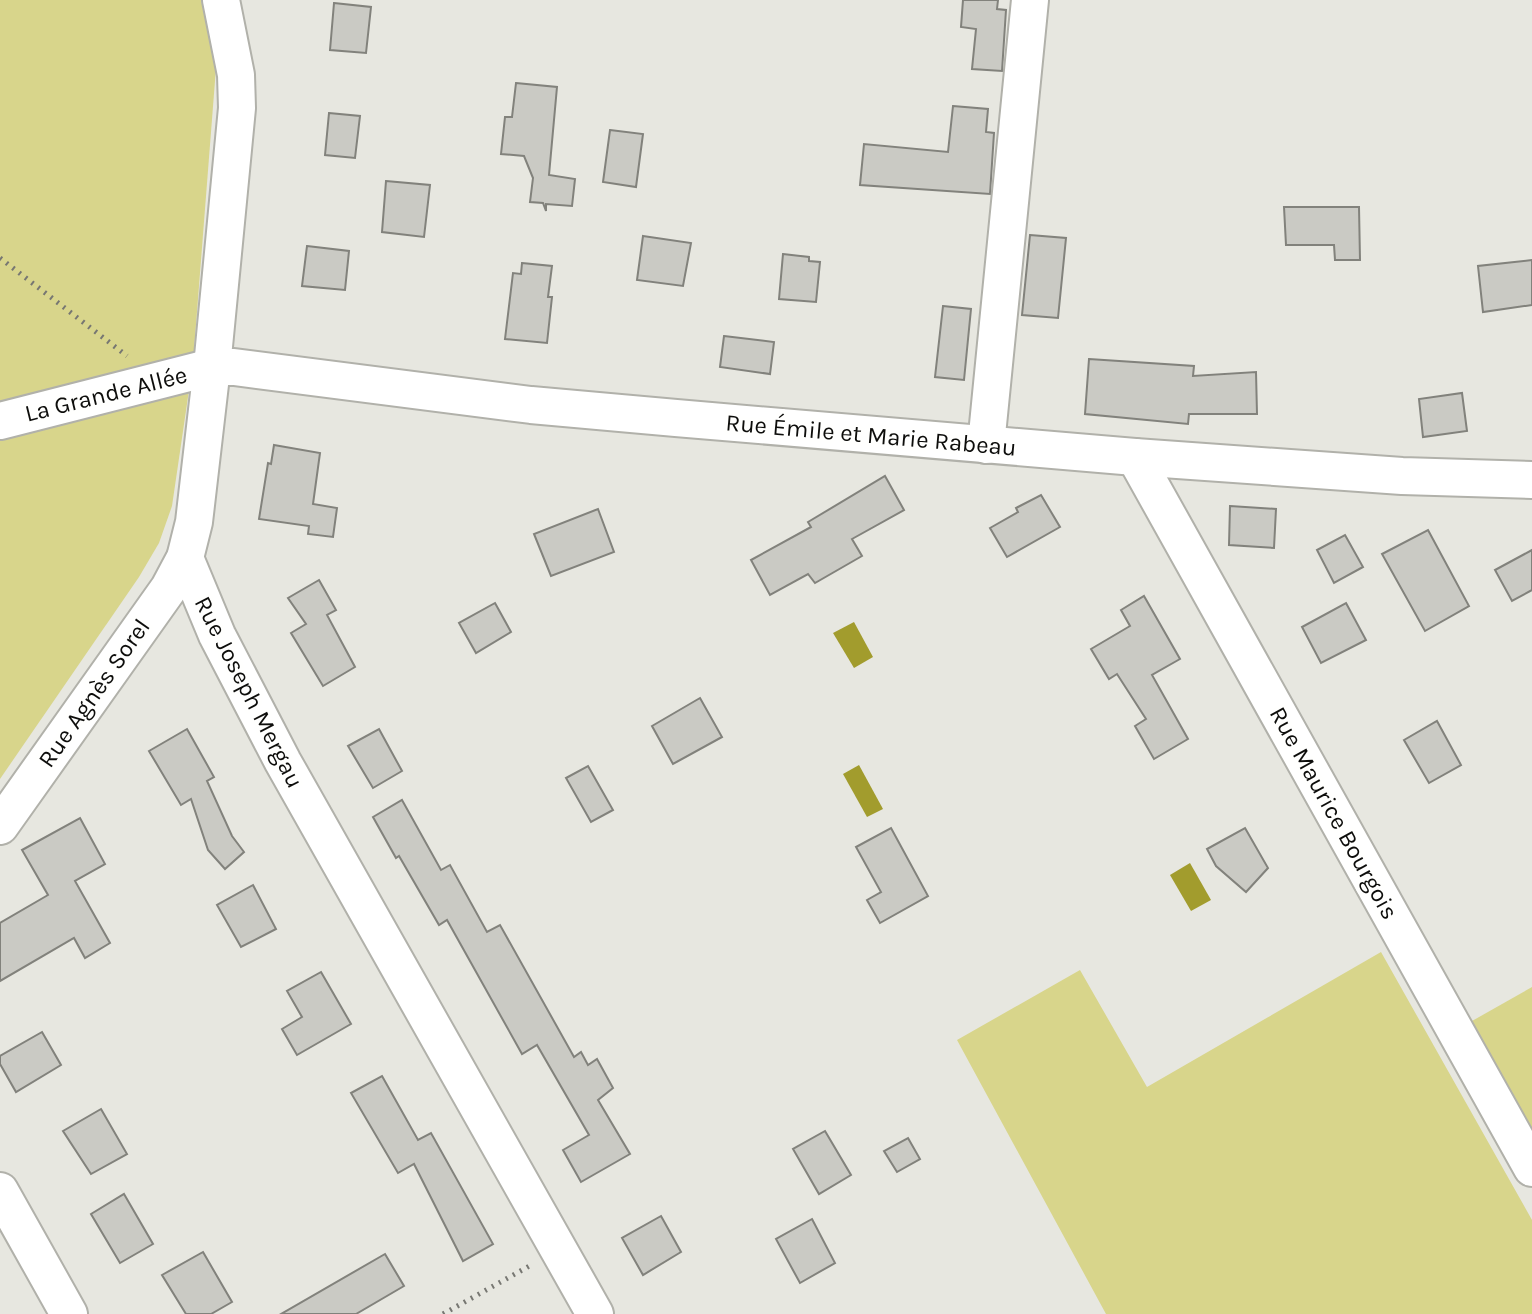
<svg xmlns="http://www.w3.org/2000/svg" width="1532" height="1314" font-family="Karla,sans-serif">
<rect width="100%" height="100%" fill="#e7e7e0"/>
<g fill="#d8d58b">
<polygon points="0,0 201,0 216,68 193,363 172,506 159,543 139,577 0,779"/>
<polygon points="1381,952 1532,1220 1532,1314 1106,1314 957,1040 1080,970 1147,1087"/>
<polygon points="1532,987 1532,1129 1472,1021"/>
</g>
<g fill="#a29c2d">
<polygon points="854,622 873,657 854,668 833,633"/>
<polygon points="859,765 883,809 867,817 843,774"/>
<polygon points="1190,863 1211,900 1191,911 1170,875"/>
</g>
<g fill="#cacac4" stroke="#82827c" stroke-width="2">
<polygon points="963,0 998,0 997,9 1006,10 1002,71 972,69 976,29 961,27"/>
<polygon points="334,3 371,7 366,53 330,50"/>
<polygon points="516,83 557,87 549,175 575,179 572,206 546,204 546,211 543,203 530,202 533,178 524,156 501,154 505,117 512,117"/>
<polygon points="953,106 988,109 986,132 994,133 990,194 860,185 864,144 948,152"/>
<polygon points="329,113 360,116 355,158 325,155"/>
<polygon points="610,130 643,134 636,187 603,182"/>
<polygon points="386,181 430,185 424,237 382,232"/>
<polygon points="1284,207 1359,207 1360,260 1335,260 1334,245 1286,245"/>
<polygon points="1030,235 1066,238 1058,318 1022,315"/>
<polygon points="643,236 691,243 683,286 637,280"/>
<polygon points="307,246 349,251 345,290 302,286"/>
<polygon points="783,254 809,257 809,261 820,262 816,302 779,299"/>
<polygon points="1532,260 1532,305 1483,312 1478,266"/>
<polygon points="522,263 552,266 548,297 552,297 547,343 505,339 513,273 521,274"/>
<polygon points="943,306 971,309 964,380 935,377"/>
<polygon points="724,336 774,342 770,374 720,367"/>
<polygon points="1089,359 1194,366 1193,376 1256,372 1257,414 1189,414 1188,424 1085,414"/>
<polygon points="1462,393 1467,431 1423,437 1419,399"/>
<polygon points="274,445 320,453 313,504 337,508 333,537 308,534 309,526 259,519 268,463 271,464"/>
<polygon points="885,476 904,510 852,539 862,556 815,583 808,574 770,595 751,560 811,527 808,522"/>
<polygon points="1041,495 1060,527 1007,557 990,528 1018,512 1016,508"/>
<polygon points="1230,506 1276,509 1274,548 1229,545"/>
<polygon points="598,509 614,552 551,576 534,534"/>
<polygon points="1428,530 1469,606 1425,631 1382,554"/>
<polygon points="1345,535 1363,567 1334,583 1317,550"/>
<polygon points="1532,550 1532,590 1512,601 1495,570"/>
<polygon points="319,580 336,610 327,615 355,667 323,686 291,633 306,624 288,598"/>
<polygon points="1144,596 1180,659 1152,675 1188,739 1154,759 1135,726 1146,719 1117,674 1109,679 1091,649 1130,626 1121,610"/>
<polygon points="495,603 511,632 476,653 459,623"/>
<polygon points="1346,603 1366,640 1321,663 1302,627"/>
<polygon points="700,698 722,737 673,764 652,726"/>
<polygon points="1437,721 1461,765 1429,783 1404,740"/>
<polygon points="187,729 214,777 207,781 232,836 244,852 225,869 208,850 191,799 181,805 149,751"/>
<polygon points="379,729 402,771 373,788 348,746"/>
<polygon points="588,766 613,810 591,822 566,778"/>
<polygon points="402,800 441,870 450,865 487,932 500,925 574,1057 581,1052 588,1065 597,1059 613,1088 598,1100 630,1154 581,1182 563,1150 589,1135 537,1045 522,1054 447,920 439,925 399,856 396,858 373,817"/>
<polygon points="80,818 105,864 75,881 110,943 85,958 74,938 0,981 0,923 48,895 22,850"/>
<polygon points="891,828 928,896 880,923 867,900 881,892 856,847"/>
<polygon points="1245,828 1268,868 1246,892 1216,866 1207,849"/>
<polygon points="253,885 276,929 241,947 217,905"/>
<polygon points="321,972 351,1024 297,1055 282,1029 302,1017 287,991"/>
<polygon points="42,1032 61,1065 16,1092 0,1064 0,1056"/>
<polygon points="382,1076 418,1140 431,1133 493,1244 463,1261 414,1164 398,1173 351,1093"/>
<polygon points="101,1109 127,1154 91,1174 63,1131"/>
<polygon points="825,1131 851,1175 819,1194 793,1149"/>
<polygon points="908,1138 920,1159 897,1172 884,1151"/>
<polygon points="124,1194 153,1244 120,1263 91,1214"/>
<polygon points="661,1216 681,1252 643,1275 622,1238"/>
<polygon points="812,1219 835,1263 800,1283 776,1239"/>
<polygon points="203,1252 232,1302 211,1314 186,1314 162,1275"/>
<polygon points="385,1254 404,1286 356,1314 281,1314"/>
</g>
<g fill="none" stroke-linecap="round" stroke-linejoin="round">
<g stroke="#b1b1aa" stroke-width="40">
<g id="minor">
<polyline points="0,421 212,367 234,367 531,405 676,418 1135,457 1402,476 1532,480"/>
<polyline points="986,445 1030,0"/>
<polyline points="1135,457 1532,1168"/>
<polyline points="185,558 217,635 283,762 595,1314"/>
<polyline points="0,826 169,588 185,558 194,522 212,367 237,108 236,75 221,0"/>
<polyline points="0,1191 69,1314"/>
</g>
</g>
<g stroke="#777772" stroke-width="5" stroke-dasharray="2 6" stroke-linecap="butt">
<polyline points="0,258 127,356"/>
<polyline points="443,1314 533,1264"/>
</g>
<use href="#minor" stroke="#fff" stroke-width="36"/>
</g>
<g text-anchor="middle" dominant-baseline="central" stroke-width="8" stroke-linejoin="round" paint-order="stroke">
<g font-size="24" fill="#0d0d0b" stroke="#fffffe">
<text transform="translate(106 394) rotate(-14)">La Grande Allée</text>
<text transform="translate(871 435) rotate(5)">Rue Émile et Marie Rabeau</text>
<text transform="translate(249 692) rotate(63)">Rue Joseph Mergau</text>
<text transform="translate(94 693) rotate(-55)">Rue Agnès Sorel</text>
<text transform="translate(1334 813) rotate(61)">Rue Maurice Bourgois</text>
</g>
</g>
</svg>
